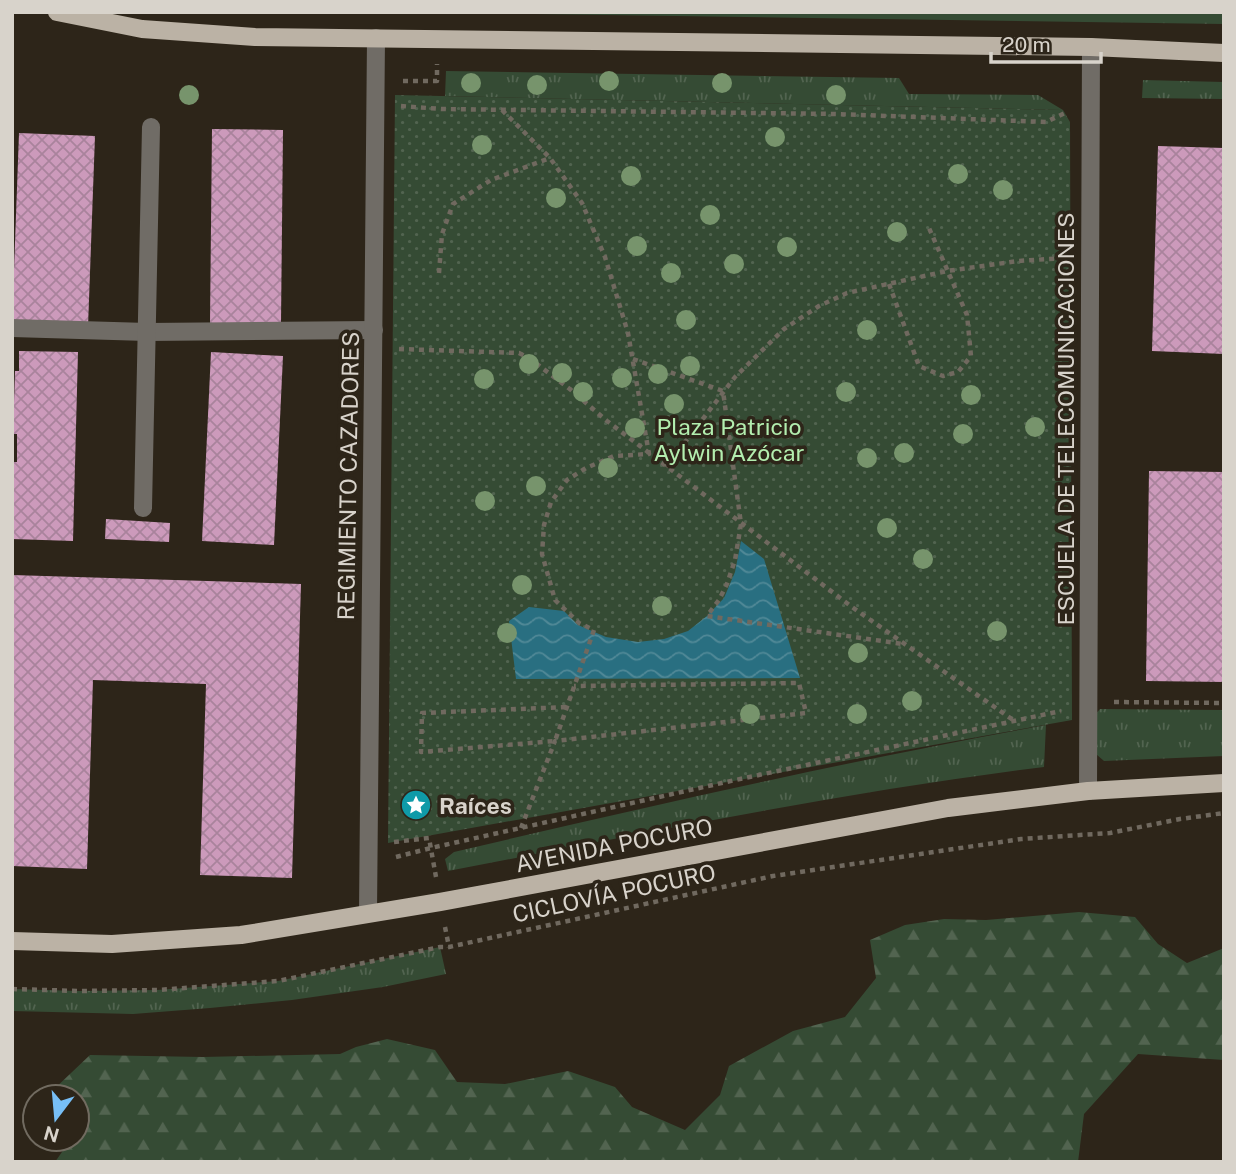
<svg xmlns="http://www.w3.org/2000/svg" width="1236" height="1174" font-family="'Public Sans',sans-serif">
<defs>
<pattern id="grass-tufts" width="24" height="20" patternUnits="userSpaceOnUse" patternTransform="scale(1.75)"><rect width="24" height="20" fill="#354b34"/><path d="M3 7l-1-3M5 7V3M7 7l1-3M15 17l-1-3M17 17v-4M19 17l1-3" fill="none" stroke="#526450"/></pattern>
<pattern id="forest-firs" width="22" height="20" patternUnits="userSpaceOnUse" patternTransform="scale(1.75)"><rect width="22" height="20" fill="#354b34"/><path d="M5 1l3.5 6h-7zM16 11l3.5 6h-7z" fill="#526450"/></pattern>
<pattern id="park-dots" width="8" height="8" patternUnits="userSpaceOnUse" patternTransform="scale(1.75)"><rect width="8" height="8" fill="#354b34"/><path d="M2 2h.1M6 6h.1" fill="none" stroke="#526450" stroke-width="1.8" stroke-linecap="round"/></pattern>
<pattern id="water-waves" width="16" height="10" patternUnits="userSpaceOnUse" patternTransform="scale(1.75)"><rect width="16" height="10" fill="#296f81"/><path d="M0 5q4-4 8 0t8 0" fill="none" stroke="#518997"/></pattern>
<pattern id="building-cross-hatch" width="8" height="8" patternUnits="userSpaceOnUse" patternTransform="scale(1.75)"><rect width="8" height="8" fill="#cc9abb"/><path d="M0 0l8 8M0 8l8-8" fill="none" stroke="#a9839c"/></pattern>
</defs>
<rect width="100%" height="100%" fill="#2d2519"/>
<g fill="url(#grass-tufts)">
<polygon points="332,12 1224,12 1224,24 535,14"/>
<polygon points="446,71 899,78 909,94 1038,95 1063,110 445,96"/>
<polygon points="1143,80 1224,82 1224,99 1142,98"/>
<polygon points="1100,709 1224,710 1224,756 1104,761 1096,754 1095,715"/>
<path d="M1046 725 1044 767C844 792 646 833 448 871L445 859 454 852C650 806 847 761 1046 725Z"/>
<polygon points="440,947 446,974 383,987 292,1000 210,1008 133,1014 12,1011 12,989 78,991 157,990 278,981"/>
</g>
<polygon fill="url(#forest-firs)" points="1079,912 1135,917 1158,944 1187,963 1224,948 1224,1060 1138,1054 1084,1114 1078,1162 55,1162 71,1139 77,1139 77,1097 53,1097 51,1092 90,1055 203,1057 340,1054 356,1047 387,1039 435,1050 457,1082 505,1084 568,1071 615,1087 632,1107 685,1130 720,1095 729,1066 793,1031 845,1017 876,978 870,940 905,925 944,919 986,920"/>
<polygon fill="url(#park-dots)" points="395,95 1063,110 1070,122 1072,720 388,843"/>
<polygon fill="url(#water-waves)" points="741,541 764,559 800,678 516,679 509,621 529,607 564,611 578,625 606,637 638,642 664,639 688,631 707,616 724,598 735,572"/>
<g fill="url(#building-cross-hatch)">
<polygon points="212,129 283,130 281,323 210,323"/>
<polygon points="19,133 95,136 88,327 12,324"/>
<polygon points="1158,146 1224,148 1224,354 1152,351"/>
<polygon points="19,351 78,352 73,541 12,539 13,462 17,462 17,434 13,434 15,371 19,371"/>
<polygon points="211,352 283,356 274,545 202,541"/>
<polygon points="1149,471 1224,472 1224,682 1146,681"/>
<polygon points="106,519 170,523 169,542 105,539"/>
<polygon points="12,575 301,584 292,878 200,875 206,684 93,680 87,869 12,866"/>
</g>
<g fill="none" stroke-linecap="round" stroke-linejoin="round">
<g stroke="#70695f" stroke-width="4.5" stroke-dasharray="5 5" stroke-linecap="butt">
<polyline points="403,81 437,81 437,64"/>
<polyline points="401,106 441,109 836,114 1046,122 1065,113"/>
<polyline points="502,110 550,158 582,203 605,257 628,333 649,454 614,456 586,468 567,480 551,502 544,525 542,554 555,600 579,623 594,630 555,741 421,752 422,713 567,707"/>
<polyline points="439,273 442,234 453,204 491,180 550,158"/>
<polyline points="889,284 919,366 943,376 958,372 971,356 967,315 929,228"/>
<polyline points="399,349 519,353 529,358 571,390 607,421 852,607 1013,720"/>
<polyline points="633,359 723,391 741,524 735,560 727,584 719,600 707,616 903,644"/>
<polyline points="666,467 735,377 784,329 819,306 847,293 947,271 1018,261 1064,258"/>
<polyline points="1114,702 1224,703"/>
<polyline points="521,828 555,741 806,713 799,683 574,686"/>
<polyline points="394,842 429,838 436,877"/>
<polyline points="396,857 431,848 726,782 1061,711"/>
<polyline points="445,927 449,947"/>
<polyline points="12,989 78,991 157,990 278,981 440,947 449,947 773,876 1021,839 1110,833 1180,819 1224,813"/>
</g>
<g stroke="#706c66" stroke-width="18">
<polyline points="12,328 147,332 374,330"/>
<polyline points="143,508 151,127"/>
<polyline points="1088,791 1091,47"/>
<polyline points="368,913 376,38"/>
</g>
<g stroke="#bbb2a5" stroke-width="18">
<polyline points="57,12 142,29 255,37 1091,47 1224,53"/>
<polyline points="12,941 112,944 241,935 440,902 948,808 1088,791 1224,783"/>
</g>
</g>
<g fill="#77946c">
<circle cx="609" cy="81" r="10"/>
<circle cx="471" cy="83" r="10"/>
<circle cx="722" cy="83" r="10"/>
<circle cx="537" cy="85" r="10"/>
<circle cx="189" cy="95" r="10"/>
<circle cx="836" cy="95" r="10"/>
<circle cx="775" cy="137" r="10"/>
<circle cx="482" cy="145" r="10"/>
<circle cx="958" cy="174" r="10"/>
<circle cx="631" cy="176" r="10"/>
<circle cx="1003" cy="190" r="10"/>
<circle cx="556" cy="198" r="10"/>
<circle cx="710" cy="215" r="10"/>
<circle cx="897" cy="232" r="10"/>
<circle cx="637" cy="246" r="10"/>
<circle cx="787" cy="247" r="10"/>
<circle cx="734" cy="264" r="10"/>
<circle cx="671" cy="273" r="10"/>
<circle cx="686" cy="320" r="10"/>
<circle cx="867" cy="330" r="10"/>
<circle cx="529" cy="364" r="10"/>
<circle cx="690" cy="366" r="10"/>
<circle cx="562" cy="373" r="10"/>
<circle cx="658" cy="374" r="10"/>
<circle cx="622" cy="378" r="10"/>
<circle cx="484" cy="379" r="10"/>
<circle cx="583" cy="392" r="10"/>
<circle cx="846" cy="392" r="10"/>
<circle cx="971" cy="395" r="10"/>
<circle cx="674" cy="404" r="10"/>
<circle cx="1035" cy="427" r="10"/>
<circle cx="635" cy="428" r="10"/>
<circle cx="963" cy="434" r="10"/>
<circle cx="904" cy="453" r="10"/>
<circle cx="867" cy="458" r="10"/>
<circle cx="608" cy="468" r="10"/>
<circle cx="536" cy="486" r="10"/>
<circle cx="485" cy="501" r="10"/>
<circle cx="887" cy="528" r="10"/>
<circle cx="923" cy="559" r="10"/>
<circle cx="522" cy="585" r="10"/>
<circle cx="662" cy="606" r="10"/>
<circle cx="997" cy="631" r="10"/>
<circle cx="507" cy="633" r="10"/>
<circle cx="858" cy="653" r="10"/>
<circle cx="912" cy="701" r="10"/>
<circle cx="750" cy="714" r="10"/>
<circle cx="857" cy="714" r="10"/>
</g>
<defs>
<g id="sight-disc" transform="scale(1.575)"><circle r="9.5" fill="#0f9aa8" stroke="#2d2519"/><path d="M0-6L1.8-2.2L6-1.7L2.9 1.2L3.7 5.4L0 3.3L-3.7 5.4L-2.9 1.2L-6-1.7L-1.8-2.2Z" fill="#fff"/></g>
</defs>
<g fill-rule="evenodd">
<use href="#sight-disc" x="416" y="805"/>
</g>
<g text-anchor="middle" dominant-baseline="central" stroke-width="7" stroke-linejoin="round" paint-order="stroke">
<g font-size="23" fill="#d8d3cb" stroke="#2d2519">
<text transform="translate(1065 419) rotate(-90)">ESCUELA DE TELECOMUNICACIONES</text>
<text transform="translate(348 476) rotate(-89)">REGIMIENTO CAZADORES</text>
<text transform="translate(614 845) rotate(-11)">AVENIDA POCURO</text>
<text transform="translate(614 893) rotate(-12)">CICLOVÍA POCURO</text>
</g>
<g font-size="23" fill="#b3eeaf" stroke="#2d2519">
<text x="729" y="426">Plaza Patricio<tspan x="729" dy="26">Aylwin Azócar</tspan></text>
</g>
<g font-size="23" font-weight="bold" fill="#d8d3cb" stroke="#2d2519" text-anchor="start">
<text x="439" y="805">Raíces</text>
</g>
</g>
<rect width="1236" height="1174" fill="none" stroke="#d8d3cb" stroke-width="28"/>
<g transform="translate(56 1118) rotate(196)"><circle r="33" fill="#2d2519" stroke="#716b60" stroke-width="2"/>
<path d="M0-5L12 26L0 18L-12 26Z" fill="#77bff7"/>
<text y="-10" font-size="19" font-weight="bold" text-anchor="middle" fill="#d8d3cb">N</text>
</g>
<path d="M991 52v10h110v-10" fill="none" stroke="#d8d3cb" stroke-width="3.5"/>
<text x="1002" y="52" font-size="21" fill="#d8d3cb" stroke="#2d2519" stroke-width="5" paint-order="stroke">20 m</text>
</svg>
